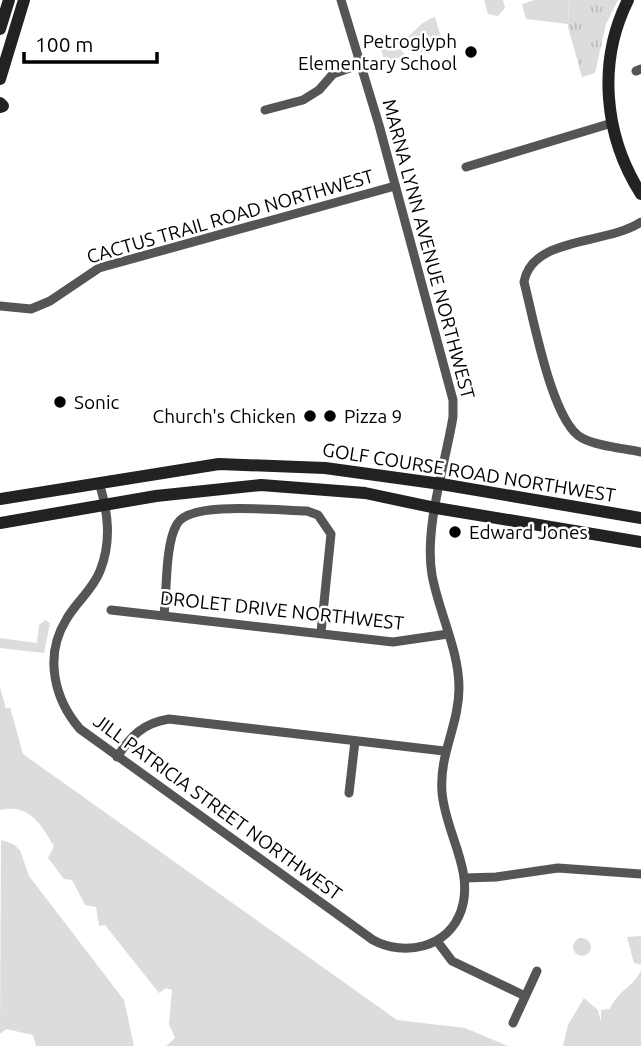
<svg xmlns="http://www.w3.org/2000/svg" width="641" height="1046" font-family="Ubuntu,sans-serif">
<defs>
<pattern id="park-tufts" width="24" height="20" patternUnits="userSpaceOnUse" patternTransform="scale(1.75)"><rect width="24" height="20" fill="#dcdcdc"/><path d="M3 7l-1-3M5 7V3M7 7l1-3M15 17l-1-3M17 17v-4M19 17l1-3" fill="none" stroke="#bbb"/></pattern>
</defs>
<rect width="100%" height="100%" fill="#fff"/>
<g fill="#dcdcdc">
<polygon points="535,0 569,0 568,24 526,19 522,4"/>
<path d="M435 17 440 34 431 49 413 54 398 42C414 36 418 22 435 17Z"/>
<polygon points="378,39 392,44 394,49 401,50 406,56 385,62"/>
<polygon points="45,620 50,623 44,653 0,648 0,638 37,643 39,625"/>
<path d="M0 687 6 709 10 707 23 754 397 1020 465 1028 508 1046H166L175 1038 169 1024 172 990 166 988 159 993 105 925 99 926 96 907 85 905 72 880 64 879 48 858 54 846C41 825 30 803 0 810Z"/>
<polygon points="1,840 13,844 20,850 29,876 124,1000 134,1046 36,1046 33,1035 6,1029 0,1034"/>
<polygon points="641,936 641,965 634,963 627,937"/>
<path d="M641 970V1046H563L568 1025 584 998 598 1010 601 1022V1010L610 1009C618 990 634 987 641 970Z"/>
</g>
<g fill="url(#park-tufts)">
<polygon points="484,0 503,0 505,8 498,16 488,14"/>
<polygon points="569,0 618,0 606,24 595,73 582,77 568,27"/>
<circle cx="582" cy="947" r="9"/>
</g>
<g fill="none" stroke-linecap="round" stroke-linejoin="round">
<g stroke="#555" stroke-width="9">
<polyline points="636,71 641,69"/>
<polyline points="265,110 303,100 319,90 333,74 361,64"/>
<polyline points="466,167 612,123"/>
<path d="M641 222C607 245 532 236 524 282 533 316 552 423 582 438 599 447 623 448 641 452"/>
<polyline points="0,306 31,309 50,301 99,268 395,186"/>
<path d="M99 482C108 512 112 541 100 571 92 591 76 602 66 620 44 656 54 699 80 729L373 940C404 957 448 948 461 911 475 870 445 833 442 792 439 754 459 725 459 688 459 650 439 613 432 575 424 528 445 465 453 417V400L379 125 341 0"/>
<polyline points="111,610 393,642 448,634"/>
<path d="M164 615C167 590 165 544 177 524 190 500 280 511 307 511L318 515 331 534 321 632"/>
<path d="M117 757C131 736 143 723 169 719L444 751"/>
<polyline points="349,793 355,741"/>
<polyline points="465,878 496,877 558,868 641,874"/>
<polyline points="437,941 452,961 523,995"/>
<polyline points="513,1023 537,971"/>
</g>
<g stroke="#222" stroke-width="12">
<path d="M628 0C597 62 604 136 641 194"/>
<polyline points="0,29 9,0"/>
<polyline points="0,79 24,0"/>
<polyline points="0,103 3,106 0,107"/>
<polyline points="0,499 219,464 325,468 441,484 641,518"/>
<polyline points="0,523 156,496 261,485 365,493 436,508 641,542"/>
</g>
</g>
<g fill="#000" stroke="#fff" stroke-width="2.5">
<circle cx="471" cy="52" r="7"/>
<circle cx="60" cy="402" r="7"/>
<circle cx="310" cy="416" r="7"/>
<circle cx="330" cy="416" r="7"/>
<circle cx="455" cy="532" r="7"/>
</g>
<g text-anchor="middle" dominant-baseline="central" stroke-width="5" stroke-linejoin="round" paint-order="stroke">
<g font-size="19" fill="#000" stroke="#fff" text-anchor="start">
<text x="457" y="41" text-anchor="end">Petroglyph<tspan x="457" dy="22">Elementary School</tspan></text>
<text x="74" y="402">Sonic</text>
<text x="296" y="416" text-anchor="end">Church's Chicken</text>
<text x="344" y="416">Pizza 9</text>
<text x="469" y="532">Edward Jones</text>
</g>
<g font-size="19" fill="#000" stroke="#fff">
<text transform="translate(230 216) rotate(-16)">CACTUS TRAIL ROAD NORTHWEST</text>
<text transform="translate(429 249) rotate(75)">MARNA LYNN AVENUE NORTHWEST</text>
<text transform="translate(469 472) rotate(9)">GOLF COURSE ROAD NORTHWEST</text>
<text transform="translate(282 610) rotate(6)">DROLET DRIVE NORTHWEST</text>
<text transform="translate(218 807) rotate(36)">JILL PATRICIA STREET NORTHWEST</text>
</g>
</g>
<path d="M24 52v10h133v-10" fill="none" stroke="#000000" stroke-width="3.5"/>
<text x="35" y="52" font-size="21" fill="#000000" stroke="#ffffff" stroke-width="5" paint-order="stroke">100 m</text>
</svg>
